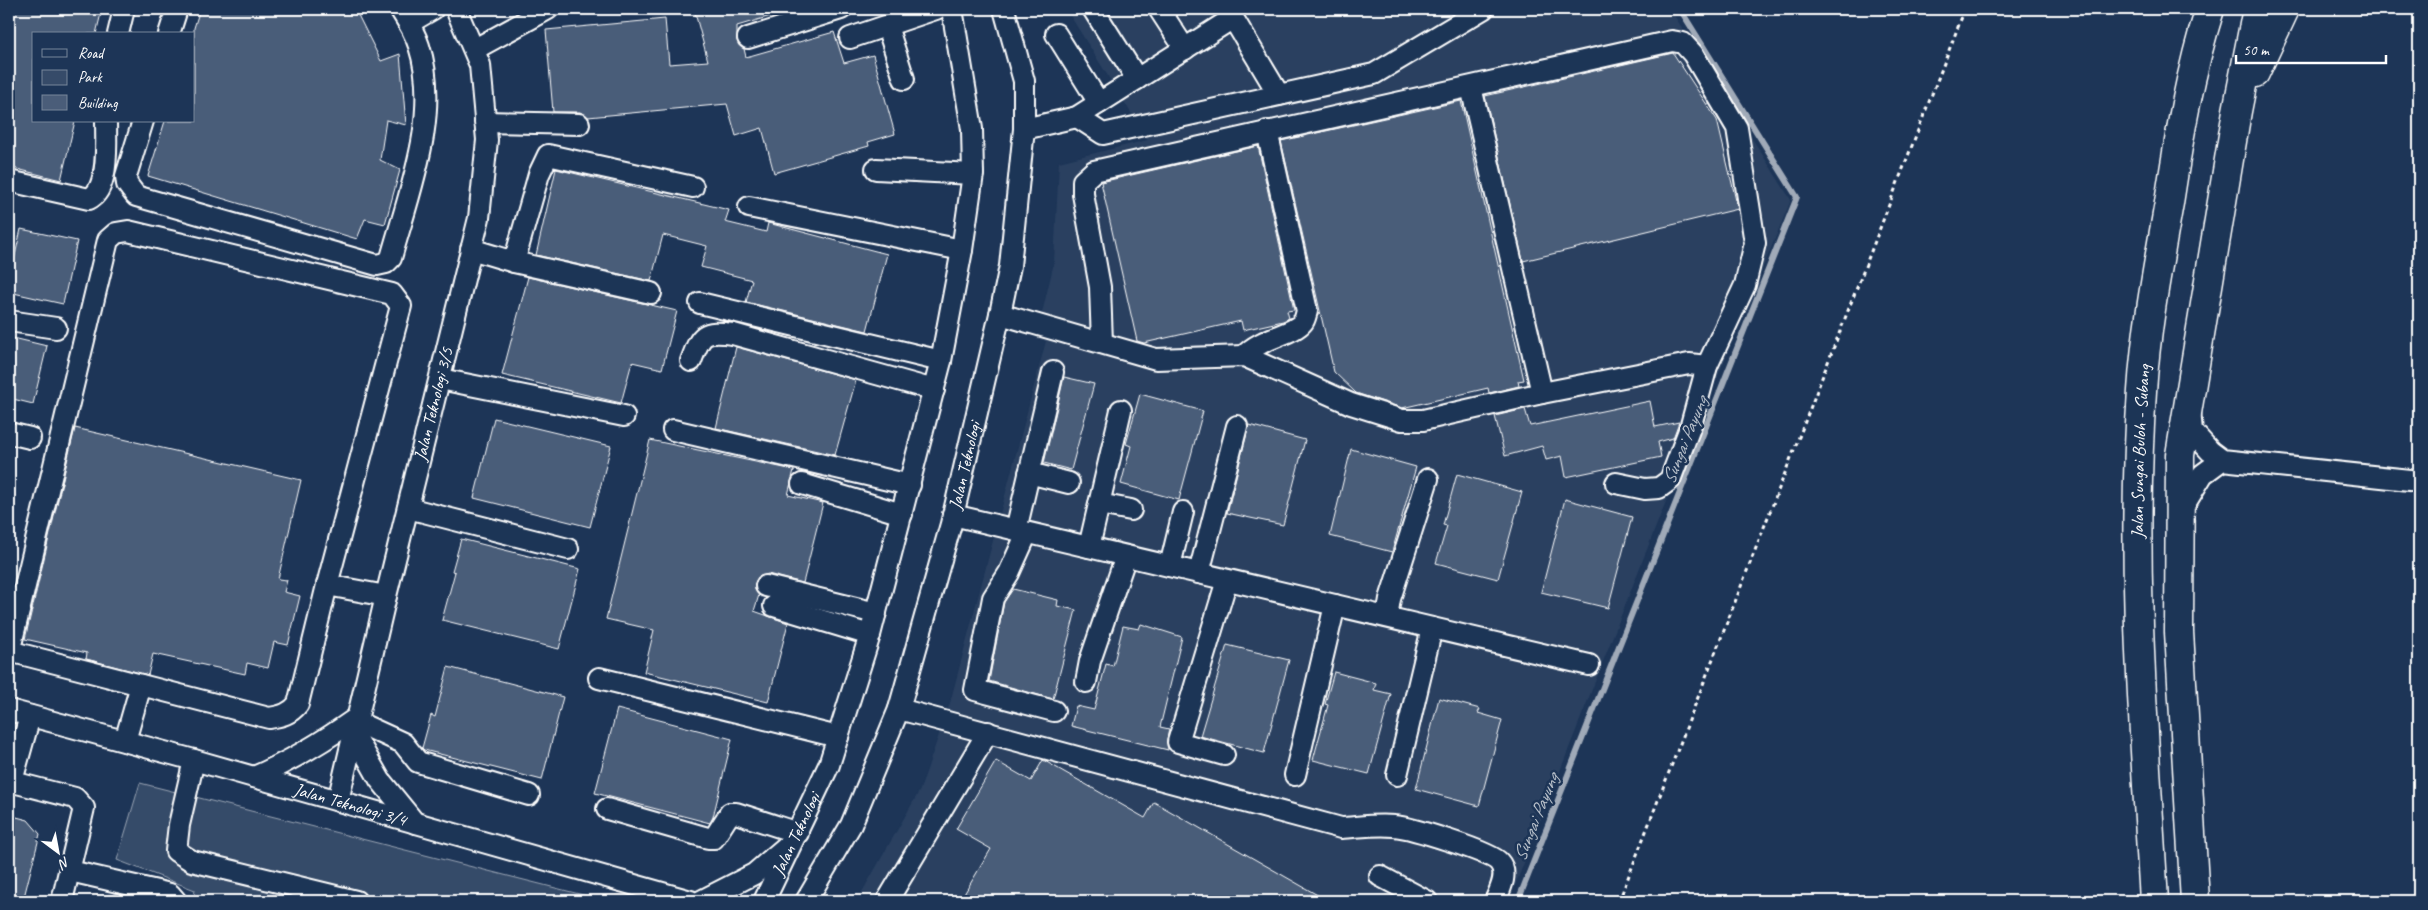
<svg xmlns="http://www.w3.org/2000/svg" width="2428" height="910" viewBox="0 0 2428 910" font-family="Caveat,sans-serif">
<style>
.built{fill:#2a4161}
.green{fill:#364b69;stroke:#9aa5b4}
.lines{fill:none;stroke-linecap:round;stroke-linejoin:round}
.stream{stroke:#a0aab8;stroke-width:6}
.building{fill:#4a5d79;stroke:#fff}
.minor-casing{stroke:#fff;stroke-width:24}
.highway-casing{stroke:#fff;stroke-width:31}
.path{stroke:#fff;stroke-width:3;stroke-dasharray:4 4;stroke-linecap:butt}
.minor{stroke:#1d3557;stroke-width:20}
.highway{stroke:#1d3557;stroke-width:28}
.labels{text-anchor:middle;stroke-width:5;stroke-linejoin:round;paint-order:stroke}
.street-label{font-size:18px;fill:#fff;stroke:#1d3557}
.water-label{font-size:19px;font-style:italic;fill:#b8c0ca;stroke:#1d3557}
</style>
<rect width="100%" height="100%" fill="#1d3557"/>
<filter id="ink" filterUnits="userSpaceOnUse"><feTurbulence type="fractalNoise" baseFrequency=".02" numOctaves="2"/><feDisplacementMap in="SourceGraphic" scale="10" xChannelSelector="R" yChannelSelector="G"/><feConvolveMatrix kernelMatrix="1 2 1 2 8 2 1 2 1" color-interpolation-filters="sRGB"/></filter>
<g filter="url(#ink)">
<path class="built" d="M1066 9H1670L1791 200 1662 511 1509 901H857L920 790 950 703 1046 341 1036 338 1054 263 1059 162 1148 140Z"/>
<path class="green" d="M140 783 607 901H193L195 890 117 860Z"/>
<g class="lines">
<path class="stream" d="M1518 901 1797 197 1680 9"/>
</g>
<path class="building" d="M9 9H102L96 34H34V121H75L61 180 9 167Z
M200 9H355L381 61 400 54 406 125 386 120 380 160 400 170 385 224 365 219 357 239 148 176 165 121H194V28Z
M694 9H780L781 13 737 26V41L744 49 746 57 834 32 844 63 873 55 895 134 868 142 869 146 774 173 762 128 736 136 727 104 588 117 580 112H553L546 30 665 19 669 64 708 61Z
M1673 53 1717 120 1738 209 1523 261 1485 96Z
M1461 101 1524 380 1518 381 1519 386 1489 393 1488 388 1402 408 1356 393 1334 372 1281 141Z
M1258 146 1294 310 1287 311 1289 318 1283 321 1243 330 1241 321 1144 343 1137 341 1101 182Z
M556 169 729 210 725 222 766 232 768 223 887 254 867 331 746 302 752 280 701 267 707 246 663 235 651 281 536 255Z
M21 229 77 241 63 304 9 292V259L14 260Z
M528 277 677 311 662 369 632 362 621 403 502 375Z
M9 337 47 346 33 404 9 398Z
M736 347 856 380 835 455 716 428Z
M1064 377 1094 384 1071 470 1044 463Z
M1140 394 1203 411 1179 500 1121 484 1131 446 1126 444Z
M1650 401 1655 427 1679 422 1673 438 1658 442 1661 457 1566 477 1562 456 1546 460 1542 446 1505 456 1495 416 1525 409 1530 426Z
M494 418 611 446 590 527 474 498Z
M1249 425 1305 440 1283 525 1227 513Z
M75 428 301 480 278 579 287 580 284 592 300 596 288 645 274 642 268 668 247 663 245 674 153 654 148 675 86 659 87 653 25 639Z
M650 440 794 470 788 495 823 503 803 583 768 574 758 577 755 583V590L759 595 754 611 788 623 768 702 644 672 654 630 606 619Z
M1351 449 1416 467 1392 552 1330 536Z
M1457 474 1522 492 1498 579 1436 563 1447 526 1443 525Z
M1565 499 1632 517 1608 608 1541 592Z
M461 539 580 569 559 649 442 620 455 572 452 571Z
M1013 589 1058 600 1057 606 1076 610 1053 699 989 681 1004 602Z
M1141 624 1182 637 1160 727 1169 729 1167 739 1168 750 1071 726 1076 706 1094 710 1106 664 1113 666 1123 626 1139 629Z
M1227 645 1289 660 1264 753 1200 736Z
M448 667 563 697 542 780 424 750 422 748 431 715 435 717Z
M1334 672 1376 683 1374 690 1391 694 1369 774 1313 760 1328 705 1325 704Z
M1439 698 1480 709 1478 713 1502 720 1479 806 1416 789Z
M617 709 732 739 713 817 710 823 595 793Z
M1043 760 1145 818 1154 802 1328 901H960L991 849 956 829 996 761 1031 781Z
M9 815 28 820 40 834 23 901H9Z"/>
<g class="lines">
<defs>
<g id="minor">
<path d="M1093 9 1137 79"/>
<path d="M1159 9 1185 49"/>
<path d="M409 23 433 9"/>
<path d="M887 26 904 79"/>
<path d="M118 34 124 9"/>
<path d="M169 34 177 9"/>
<path d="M1056 34 1099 103"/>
<path d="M748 38 841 9"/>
<path d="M850 38 936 9"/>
<path d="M475 49 548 9"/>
<path d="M1471 87 1542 393"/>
<path d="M1077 117 1103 134 1374 74 1483 9"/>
<path d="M143 121 126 176 127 184 136 196 377 265 386 263 391 258C409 193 441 113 419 46 415 33 407 20 400 9"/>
<path d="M485 122 579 124"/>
<path d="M1024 129 1077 117 1233 18 1279 95"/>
<path d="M876 169 973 174"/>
<path d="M9 181 89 199C110 189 106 141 106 121"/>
<path d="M749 207 962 250"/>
<path d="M471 249 514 262"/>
<path d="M651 293 514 262 539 174 548 155 693 187"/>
<path d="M700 303 941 361"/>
<path d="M1000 314 1156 359 1244 356 1351 404 1402 420H1423L1542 393 1689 364 1707 366"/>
<path d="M9 321 56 328"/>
<path d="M1102 343 1100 287 1083 194V181L1094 171 1672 41 1683 43 1693 54 1737 128 1755 243 1745 285 1707 366 1691 425 1670 480 1659 488 1645 489 1616 483"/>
<path d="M1244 356C1261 337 1293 335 1303 322 1305 320 1306 314 1307 311L1267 131"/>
<path d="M691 361C701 334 703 330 733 334L934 390"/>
<path d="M440 379 624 416"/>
<path d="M2190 411 2192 431 2210 451 2222 460 2419 481"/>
<path d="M673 430 910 485"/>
<path d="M9 433 30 438"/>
<path d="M1029 473 1069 483"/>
<path d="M802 484 902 514"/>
<path d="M1099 504 1131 510"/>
<path d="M408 508 568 549"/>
<path d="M2180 512 2203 474 2222 460"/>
<path d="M953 515 1589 665"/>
<path d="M1016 530 1053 372"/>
<path d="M1027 533 1009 573 993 598 975 690 1054 711"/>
<path d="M1089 547 1121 410"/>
<path d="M1170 566 1183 512"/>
<path d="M1199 573 1237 426"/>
<path d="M327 585 386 596"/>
<path d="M766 586 876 613"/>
<path d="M774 606 870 635"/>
<path d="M1387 617 1390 599 1428 479"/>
<path d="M9 653 108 240 116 233 128 231 392 294 401 306 327 585 298 704C290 714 282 716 269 718L9 651"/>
<path d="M599 678 838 737"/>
<path d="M1086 682 1090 661 1126 556"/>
<path d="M899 709 1341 828C1358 827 1377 824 1394 826 1410 827 1491 852 1499 862 1509 873 1500 890 1495 901"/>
<path id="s1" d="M9 710 194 760 691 901"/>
<path d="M357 722 403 743 418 762 529 795"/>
<path d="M354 734 380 780 415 823"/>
<path d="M125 741 141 685"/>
<path d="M1224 755 1178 742 1227 580"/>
<path d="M194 760 179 825 176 851 192 861 356 901"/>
<path d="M1295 775 1335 605"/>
<path d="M1397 775 1432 628"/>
<path d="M254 777C292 761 324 741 358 717"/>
<path d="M9 781 75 798 84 808 62 901"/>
<path d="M12 781 30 716"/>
<path id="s2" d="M338 801 386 596 479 218 487 140 480 65 456 9"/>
<path d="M607 809 708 838H714L730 813H736L798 833"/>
<path d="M70 871 170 894 176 901"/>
<path d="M1380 876 1427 901"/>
<path d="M701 901 754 874 789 844"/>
<path id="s3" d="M764 901 829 765 870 635 941 361 962 250 973 174 972 129 952 9"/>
<path id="s4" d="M806 901 851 825 899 709 951 524 1000 314 1010 266 1024 129V81L1004 9"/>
<path d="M887 901 988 732"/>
</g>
<g id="highway">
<path d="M2255 73 2285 9"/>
<path id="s5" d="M2154 901C2144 731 2130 561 2142 391 2146 328 2158 265 2169 203 2179 137 2190 72 2210 9"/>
<path d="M2195 901 2179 632 2180 455 2237 111 2257 9"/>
</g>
</defs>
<use href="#minor" class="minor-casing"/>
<use href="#highway" class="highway-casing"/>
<path class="path" d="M1619 901 1965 9"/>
<use href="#minor" class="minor"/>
<use href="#highway" class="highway"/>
</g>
</g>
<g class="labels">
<g class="street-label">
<text dy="6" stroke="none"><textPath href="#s2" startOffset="408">Jalan Teknologi 3/5</textPath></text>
<text dy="6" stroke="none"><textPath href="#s5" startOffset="450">Jalan Sungai Buloh - Subang</textPath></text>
<text dy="6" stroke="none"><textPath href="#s4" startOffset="466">Jalan Teknologi</textPath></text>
<text dy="6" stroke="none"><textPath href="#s1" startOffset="354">Jalan Teknologi 3/4</textPath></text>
<text dy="6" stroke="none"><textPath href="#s3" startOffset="74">Jalan Teknologi</textPath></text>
</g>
<g class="water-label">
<text transform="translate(1684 440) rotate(-68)" y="7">Sungai Payung</text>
<text transform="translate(1535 817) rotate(-68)" y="7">Sungai Payung</text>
</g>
</g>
<rect width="2428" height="910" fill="none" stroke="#1d3557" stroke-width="30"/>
<rect x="15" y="15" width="2398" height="880" fill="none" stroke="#fff" stroke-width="2" filter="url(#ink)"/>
<rect x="32" y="32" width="162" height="90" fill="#1d3557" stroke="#77869a"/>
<rect x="42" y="49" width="25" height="8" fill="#1d3557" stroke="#77869a"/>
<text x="78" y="58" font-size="15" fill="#ffffff">Road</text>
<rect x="42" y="70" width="25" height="15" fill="#364b69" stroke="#77869a"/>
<text x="78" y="82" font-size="15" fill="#ffffff">Park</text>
<rect x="42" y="95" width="25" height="15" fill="#4a5d79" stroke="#77869a"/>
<text x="78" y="108" font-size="15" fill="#ffffff">Building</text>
<g transform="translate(58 852) rotate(148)" stroke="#1d3557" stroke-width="4" paint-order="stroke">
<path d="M0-4L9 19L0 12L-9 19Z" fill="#ffffff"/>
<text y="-8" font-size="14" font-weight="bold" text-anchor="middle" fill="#ffffff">N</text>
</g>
<path d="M2236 55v8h150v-8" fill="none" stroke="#ffffff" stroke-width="2.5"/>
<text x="2243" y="55" font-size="15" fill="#ffffff" stroke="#1d3557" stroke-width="4" paint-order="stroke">50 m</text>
</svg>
